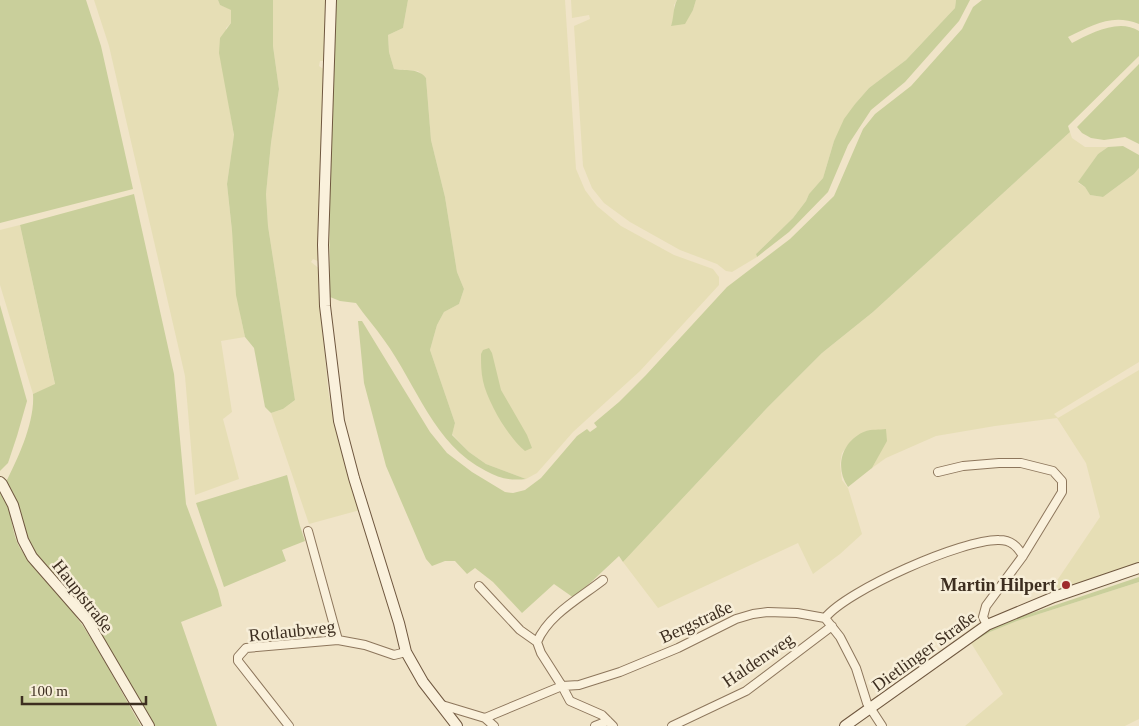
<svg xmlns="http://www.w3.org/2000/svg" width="1139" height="726" viewBox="0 0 1139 726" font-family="'Times New Roman',serif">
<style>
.farmland{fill:#e6deb5}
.green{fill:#c9cf9b}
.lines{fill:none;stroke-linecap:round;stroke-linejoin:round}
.street-casing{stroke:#8d765c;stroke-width:10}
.secondary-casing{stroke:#6f573f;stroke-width:12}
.street{stroke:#faf1dc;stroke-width:8}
.secondary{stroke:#faf1dc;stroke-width:10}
.poi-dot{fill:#9e2a2b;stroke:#f7eed8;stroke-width:2}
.labels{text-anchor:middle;stroke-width:5;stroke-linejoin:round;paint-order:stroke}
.poi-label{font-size:18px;font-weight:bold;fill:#3d2e20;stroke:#f7eed8;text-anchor:end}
.street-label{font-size:18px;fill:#3d2e20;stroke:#f7eed8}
</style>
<rect width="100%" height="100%" fill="#f0e4c8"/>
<path class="farmland" d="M94 0H218L220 5 231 9V23L226 28 228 99 234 136 227 184 241 318 245 337 221 341 232 412 223 419 239 479 195 495 185 376 109 46Z
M273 0H327L324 61H320L319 66 325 70 320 262 313 259 311 262 321 270V310L328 390 335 426 360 510 309 524 271 413 283 409 295 400 268 226 266 194 271 143 279 89 273 46Z
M408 0H565L576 169 585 190 597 206 621 226 674 255 713 269 719 277V285L640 371 573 432 537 473 526 479 486 464 469 452 452 434 455 423 430 350 437 325 444 312 459 304 464 289 457 272 445 197 431 140 426 78 418 71 394 69 389 52 388 35 403 28Z
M571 0H677L674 5V17L671 26 693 10 696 0H956L955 8 906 60 869 88 855 104 834 141 823 178 809 194 806 201 793 218 756 254 757 257 732 272 726 271 717 264 680 250 630 222 604 203 592 188 583 166 574 26 590 19 589 15 572 18Z
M1070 132 1072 138 1085 147H1108L1098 154 1078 183 1085 187 1090 195 1103 197 1134 174 1139 168V362L1054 414 1058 418 1139 370V565L1055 593 1056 582 1100 517 1086 463 1057 418 995 426 936 436 886 458 872 468 879 455 866 431 852 440 842 453 840 464 842 480 848 488 862 534 840 554 813 574 798 543 658 608 623 562 767 408 822 353 873 312Z
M20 225 55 385 33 394 0 285V230Z
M1139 582V719L1125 726H965L1003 694 971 643 990 632 1017 621Z"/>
<path class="green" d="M0 0H86L101 46 133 189 0 223Z
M218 0H273V46L279 89 271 143 266 194 268 226 295 400 283 409 271 413 265 407 254 348 245 337 236 295 232 231 227 184 234 135 219 53 220 38 231 23V10L220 5Z
M335 0H408L403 28 388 35 389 52 394 69C405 71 419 68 426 78L431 140 445 197 457 272 464 289 459 304 444 312 437 325 430 350 455 423 452 435 469 452 486 464 526 479C510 481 499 478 486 471 433 444 417 385 384 340 375 327 365 316 356 303L340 301 330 297 329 183Z
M677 0H696L693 10 685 24 671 26C674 17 673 8 677 0Z
M956 0H970L959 21 905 82 871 110 848 145 828 192 789 232 757 257 756 254 793 218 806 201 809 194 823 178 834 141 844 119 855 104 869 88 906 60 955 8Z
M982 0H1139V24C1112 13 1093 25 1068 37L1072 43C1091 33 1119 18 1139 31V56L1068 126 1070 132 873 312 822 353 767 408 623 562 619 556 574 598 554 584 522 613 493 582 475 568 467 574 455 561H445L432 566 426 559 386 466 364 383 358 321H362L430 432 447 453 472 472 505 492 513 493 525 490 541 478 577 436 587 429 590 432 597 427 594 423 619 402 646 375 727 287 790 239 834 196 863 129 875 114 911 86 962 29 973 7Z
M1139 64V144L1125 137 1104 140 1091 138 1082 133 1077 127Z
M1123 146 1139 155V168L1134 174 1103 197 1090 195 1085 187 1078 182 1098 154 1108 147Z
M134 194 174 374 186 504 218 590 222 606 181 622 217 726H154L66 590 33 551 22 525 15 497 6 482C18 458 35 422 33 394L55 384 20 225Z
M0 305 27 401 17 436 8 463 0 471Z
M489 348 492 353 501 390 527 435 532 448 525 451C508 437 488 403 483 381 481 372 481 363 481 354L483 350Z
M886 429 887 441 872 468 848 487C834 467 842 440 866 431 871 429 880 430 886 429Z
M287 475 300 526 305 541 282 550 286 561 224 587 196 503Z
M0 491C13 507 10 531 20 548 38 577 64 598 83 626 104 658 122 693 141 726H0Z
M1139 577V582L1017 621 990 632 971 643 970 640 986 630 1017 618Z"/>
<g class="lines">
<defs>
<path id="street" d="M938 472 963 466 999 463H1021L1053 471 1062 481V492L1023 556
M308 531 338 640
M603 580C580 598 548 615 537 642L541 653 562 686 579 685 620 672 678 648 736 619 753 614 768 612 797 613 825 618 840 637 856 668 867 703 882 726
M479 586 520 630 537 642
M825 618C847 590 963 539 999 540 1011 540 1017 546 1023 556L986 606 983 617 987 625
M442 705 485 718 562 686 570 701 602 715 613 726
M485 718 494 726
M289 726 238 661V657L246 648 338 640 365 645 394 655 406 652
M595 726 608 721
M672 726 746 691 832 626"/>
<path id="secondary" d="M331 0 323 245 325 306 339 421 354 478 399 623 406 652 423 682 457 726
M0 482 2 484 13 505 23 540 32 557 87 620 149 726
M845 726 987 625 1054 597 1139 568"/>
</defs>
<use href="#street" class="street-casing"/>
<use href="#secondary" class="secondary-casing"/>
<use href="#street" class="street"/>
<use href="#secondary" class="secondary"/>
</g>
<circle class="poi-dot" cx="1066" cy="585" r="5"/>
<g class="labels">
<g class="poi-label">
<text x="1056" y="591">Martin Hilpert</text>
</g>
<g class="street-label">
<text transform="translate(83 596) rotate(52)" y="6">Hauptstraße</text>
<text transform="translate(696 622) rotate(-25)" y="6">Bergstraße</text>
<text transform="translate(292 631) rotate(-6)" y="6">Rotlaubweg</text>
<text transform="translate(924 651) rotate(-36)" y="6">Dietlinger Straße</text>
<text transform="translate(758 660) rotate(-34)" y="6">Haldenweg</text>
</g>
</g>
<path d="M22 696v8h124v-8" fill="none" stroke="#3d2e20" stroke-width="2.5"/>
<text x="30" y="696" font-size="15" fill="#3d2e20" stroke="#f7eed8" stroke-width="4" paint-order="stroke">100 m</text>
</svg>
